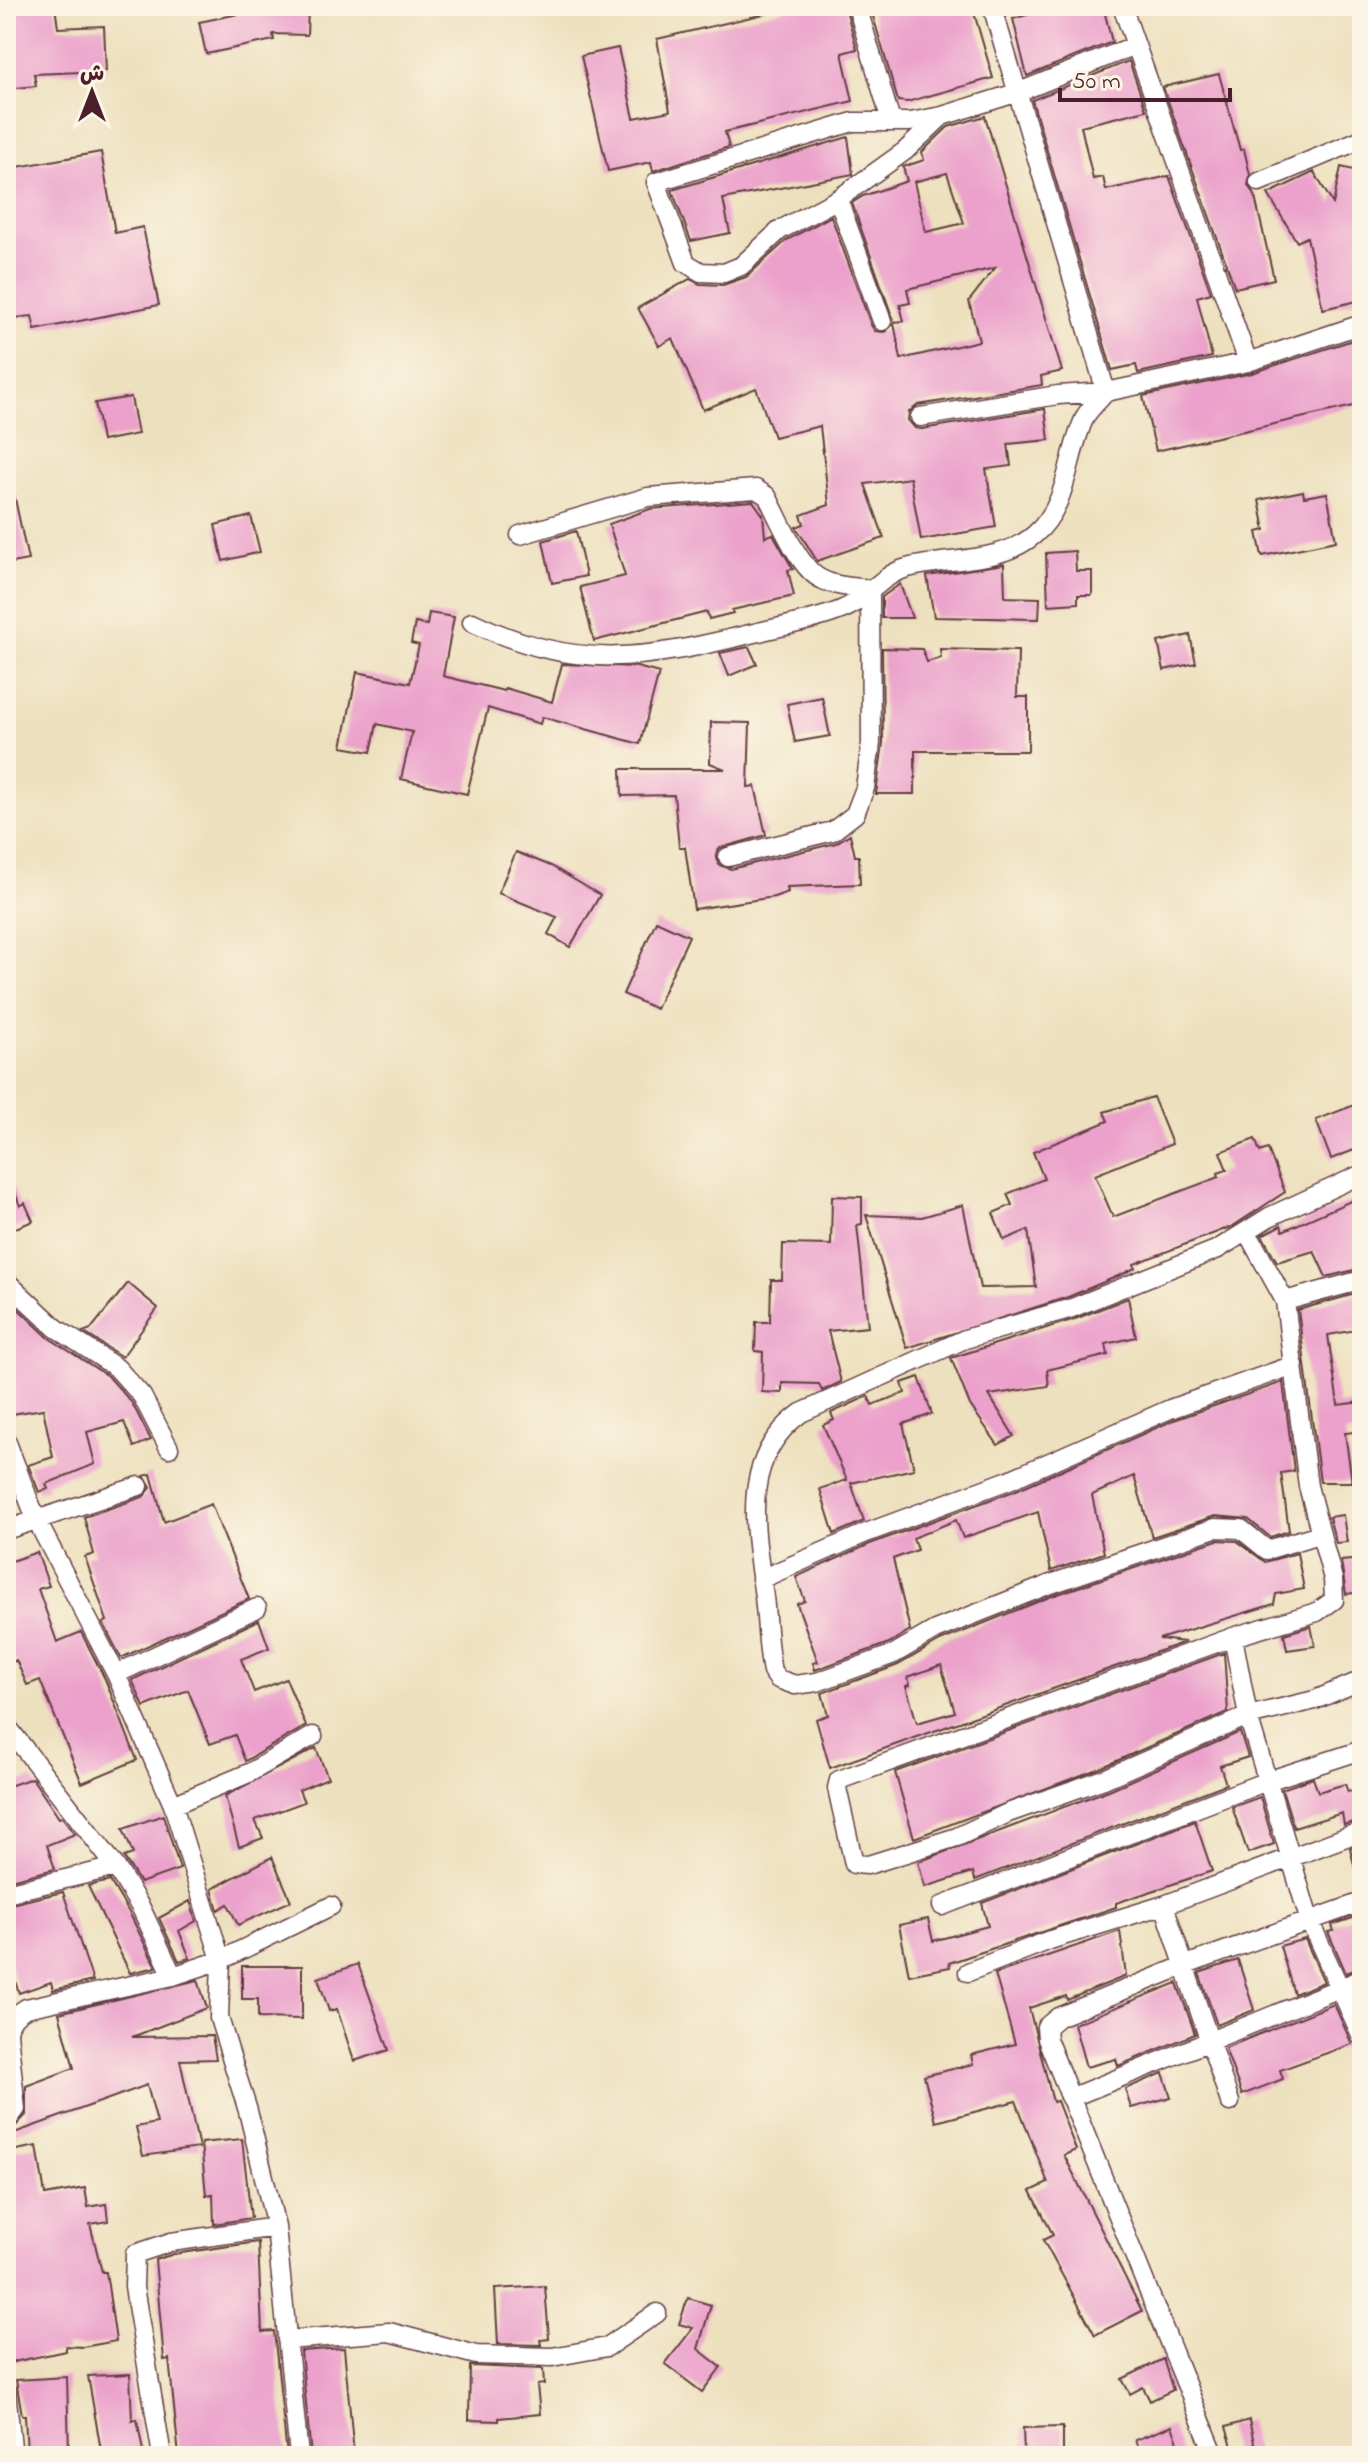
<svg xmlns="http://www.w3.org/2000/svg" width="1368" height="2462" viewBox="0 0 1368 2462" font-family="'Indie Flower','Playpen Sans Arabic',sans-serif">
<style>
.building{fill:#eba1cb;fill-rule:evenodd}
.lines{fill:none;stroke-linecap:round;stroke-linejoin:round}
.minor-casing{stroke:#623c41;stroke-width:21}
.minor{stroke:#fff;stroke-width:18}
</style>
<rect width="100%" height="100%" fill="#fcf5e5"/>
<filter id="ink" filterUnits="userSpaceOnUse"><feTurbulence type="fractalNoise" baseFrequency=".0125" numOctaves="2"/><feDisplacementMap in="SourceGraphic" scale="16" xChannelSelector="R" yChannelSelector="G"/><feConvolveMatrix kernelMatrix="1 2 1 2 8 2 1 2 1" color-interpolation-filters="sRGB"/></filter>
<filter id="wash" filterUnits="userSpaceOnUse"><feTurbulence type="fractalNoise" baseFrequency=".006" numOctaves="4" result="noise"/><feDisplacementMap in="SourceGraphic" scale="32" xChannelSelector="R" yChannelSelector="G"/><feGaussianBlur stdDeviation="1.8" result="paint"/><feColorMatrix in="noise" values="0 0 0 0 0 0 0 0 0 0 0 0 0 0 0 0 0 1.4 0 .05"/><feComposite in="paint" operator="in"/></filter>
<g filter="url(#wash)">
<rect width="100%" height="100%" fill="#ede0be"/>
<g id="blocks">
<path class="building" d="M6 6H55L58 28 104 26 106 71 34 74 36 86 6 89Z
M799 6H845L857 49 842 53 853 101 725 132 729 147 653 171 651 162 608 171 581 56 618 48 634 118 670 111 657 39Z
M870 6H972L993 78 907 102 898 101Z
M1058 6H1103L1112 42 1027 76 1013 19Z
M273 7 308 8 307 35 273 34 274 40 206 54 199 22Z
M1129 61 1146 110 1081 126 1093 179 1103 177 1106 190 1169 176 1211 293 1197 297 1212 357 1138 373 1136 365 1112 370 1032 100Z
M1219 74 1240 150 1244 149 1250 175 1248 186 1254 193 1274 279 1235 288 1163 87Z
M985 116 1062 371 1041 376 1042 385 918 405 909 412 908 420 915 428 922 429 1045 409 1049 440 1008 444 1011 466 986 469 996 527 921 540 910 478 865 484 884 538 817 561 796 527 804 524 801 515 829 505 820 426 774 437 756 388 703 410 673 338 659 346 638 308 690 279 700 284 723 285 746 277 787 240 831 216 871 325 875 331 885 332 894 323 901 359 979 341 969 301 995 268 907 289 910 303 900 305 904 321 894 322 852 203 863 196 907 181 903 167 924 160 922 152 948 127ZM947 173 964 223 926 232 914 182Z
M848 137 853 174 723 199 730 233 691 241 672 190Z
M101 152 115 233 143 227 159 305 35 330 32 316 6 319V169Z
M1341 167 1362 172V300L1323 309 1307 237 1297 242 1268 194 1314 172 1333 204Z
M1362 337V404L1156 451 1143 396 1252 373Z
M131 397 138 434 102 441 95 403Z
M1303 491 1304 497 1327 493 1336 541 1262 556 1257 532 1265 530 1259 500Z
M14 494 28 560 6 564V495Z
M753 501 763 515 765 537 773 534 793 569 788 570 794 596 732 610 733 613 709 619 707 612 594 641 580 587 625 576 609 524 650 509Z
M251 516 260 552 223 561 215 525Z
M576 531 586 576 552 583 543 541Z
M1075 551 1076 571H1092V595H1078V603L1048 605 1046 553Z
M1004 564 1005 597 1040 598 1039 619 934 617 927 576Z
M900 584 912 618H882V597Z
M429 613 454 617 443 676 504 691 505 688 552 702 562 664 637 667 659 673 640 744 542 717 540 724 488 708 467 794 401 779 412 732 377 724 371 752 342 747 357 672 410 683 419 645 411 643 415 623 427 625Z
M1190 635 1196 663 1164 670 1158 642Z
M749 647 757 664 729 676 720 653Z
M882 648 922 649 927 662 941 658 940 649 1018 651 1017 697H1028V751H915V794H876L883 743Z
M822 697 830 736 795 742 787 704Z
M711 722 750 723 748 787 755 786 766 835 720 848 716 854 719 865 731 869 836 843 850 834 855 856H859L860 884 787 887 788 892 774 897 694 909 685 847H679L674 795 622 796 621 769H725L710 763Z
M516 852 551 866 600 895 570 947 548 934 557 917 498 893Z
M656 921 689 936 656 1009 623 994Z
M1153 1097 1172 1144 1095 1175 1113 1217 1219 1177 1218 1173 1227 1170 1220 1152 1255 1139 1260 1152 1268 1149 1285 1192 1233 1226 1134 1264 1135 1268 1123 1274 1068 1297 907 1348 866 1215 922 1217 963 1205 980 1288 1036 1287 1028 1230 1004 1240 993 1213 1012 1205 1007 1194 1044 1179 1033 1152 1108 1121 1104 1112Z
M1362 1102V1147L1331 1159 1316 1120Z
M8 1173 20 1206 25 1203 33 1221 6 1232Z
M832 1196 862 1197V1224L857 1225 868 1327 828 1331 841 1382 822 1391 819 1384 782 1383V1393L762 1392 763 1352 755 1351 756 1322H770L771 1280H782L783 1244 831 1245Z
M1362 1196V1268L1326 1277 1314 1251 1277 1262 1262 1235 1281 1225 1283 1231Z
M128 1283 158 1308 122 1357 83 1332 91 1329Z
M1362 1292V1329L1328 1335 1338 1405 1362 1402V1431L1345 1433 1352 1482H1320L1298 1310Z
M1128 1298 1136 1337 1106 1344 1108 1355 1047 1370 1049 1386 989 1395 1014 1436 998 1445 970 1405 951 1358 1075 1319Z
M11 1302 49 1338 109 1377 132 1403 151 1440 134 1447 124 1422 87 1432 95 1464 46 1484 48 1489 39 1492 28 1465 53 1457 43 1409 6 1415V1305Z
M919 1377 932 1414 903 1424 914 1469 851 1483 864 1521 834 1534 820 1489 847 1480 823 1425 834 1420 831 1413 868 1396 872 1405 905 1393 902 1383Z
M1283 1382 1294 1471 1281 1473 1289 1531 1270 1537 1248 1519 1215 1516 1152 1537 1134 1476 1092 1495 1104 1553 1051 1571 1038 1512 963 1538 956 1520 913 1538 917 1550 893 1559 910 1630 889 1643 815 1670 813 1663 818 1662 797 1604 805 1601 796 1577 870 1544 1014 1491 1174 1420Z
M6 1474 16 1500 6 1503Z
M151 1474 164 1522 211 1504 249 1599 121 1658 103 1623 107 1621 85 1557 94 1554 84 1517 143 1497 151 1488 144 1476Z
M1343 1515 1347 1542 1336 1543 1329 1517Z
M1217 1540 1237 1541 1265 1562 1297 1553 1304 1589 1276 1594 1274 1604 1159 1639 1185 1642 830 1768 816 1719 828 1715 822 1693 898 1665 940 1641 1052 1596ZM941 1665 955 1712 917 1723 906 1686 910 1685 908 1677Z
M37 1552 49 1586 38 1589 57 1642 81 1632 105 1679 137 1760 82 1783 40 1680 27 1685 16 1660 6 1667V1563Z
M1362 1559V1592L1346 1594 1341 1561Z
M259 1620 269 1648 241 1659 254 1692 286 1679 306 1726 245 1761 235 1735 210 1744 188 1690 144 1707 132 1680Z
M1311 1626 1315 1646 1287 1650 1284 1634Z
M1224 1653 1228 1712 1100 1768 914 1838 895 1772Z
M1240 1732 1248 1757 1220 1766 1226 1784 975 1880 973 1872 925 1887 918 1862 1109 1790Z
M316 1748 328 1778 299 1790 304 1802 255 1820 263 1838 239 1847 225 1796Z
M32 1778 59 1818 62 1817 75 1834 47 1845 55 1869 6 1881V1787Z
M1313 1778 1318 1792 1345 1784 1348 1792 1362 1787V1819L1344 1825 1342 1813 1294 1828 1282 1789Z
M1260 1797 1274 1844 1248 1853 1232 1807Z
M163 1815 180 1869 140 1883 124 1857 133 1854 123 1829Z
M1195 1821 1212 1871 1116 1903V1907L949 1963 950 1967 909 1975 899 1925 928 1919 933 1941 988 1926 982 1903Z
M1362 1844V1868L1355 1869 1350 1848Z
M272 1857 291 1901 238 1925 228 1904 218 1910 212 1889Z
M110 1881 130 1914 156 1967 130 1973 88 1886Z
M63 1892 93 1981 53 1990 51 1982 19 1993 6 1954V1905Z
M190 1901 196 1921 179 1931 190 1958 179 1961 159 1918Z
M1362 1915V1967L1346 1973 1328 1932 1334 1931 1332 1925Z
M1120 1931 1126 1976 1067 2000 1066 1996 1029 2008 1053 2102 1057 2101 1076 2150 1064 2155 1142 2311 1095 2335 1043 2240 1053 2235 1031 2191 1048 2183 1016 2101 936 2122 924 2076 973 2064 971 2055 1015 2044 995 1974Z
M1305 1939 1324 1982 1294 1994 1280 1946Z
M1238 1960 1254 2010 1217 2025 1199 1973Z
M358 1964 389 2050 354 2061 337 2009 329 2011 318 1978Z
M242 1966H302V2019L258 2018V1999H242Z
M198 1980 207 2008 132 2037 212 2036 216 2059 180 2060 199 2148 143 2156 136 2127 157 2123 147 2085 6 2136 26 2115V2086L74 2068 59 2013Z
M1177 1983 1195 2034 1118 2066 1116 2059 1086 2067 1074 2024Z
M1334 2004 1352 2044 1280 2070 1283 2079 1242 2095 1225 2048Z
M1163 2073 1171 2097 1131 2108 1125 2089Z
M242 2139 251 2218 214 2224 213 2194 206 2195 201 2143Z
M37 2146 45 2195 85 2188 88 2207 106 2204 108 2221 90 2224 102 2272H106L116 2341 83 2347 66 2346V2351L13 2362 6 2336V2152Z
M258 2242 262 2332 274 2331 287 2456H179L169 2359 164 2360 155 2260 174 2254Z
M545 2286 549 2339 540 2340 541 2345 498 2344 495 2289Z
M688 2298 711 2305 698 2349 721 2367 702 2392 665 2364 693 2328 679 2324Z
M344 2348 354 2454 311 2456 301 2351Z
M1163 2359 1173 2390 1150 2401 1143 2387 1130 2394 1122 2379Z
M470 2366 543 2369 544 2384 537 2385 540 2414 499 2418V2421L469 2420Z
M130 2374 132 2420 137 2419 144 2456H102L88 2376Z
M67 2377 69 2452 27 2453 25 2415H22L16 2380Z
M1249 2420 1257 2456H1235L1226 2427Z
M1172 2426 1183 2456H1141L1135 2440Z
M1063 2427V2456H1024L1023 2428Z"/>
</g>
</g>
<g filter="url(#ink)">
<use href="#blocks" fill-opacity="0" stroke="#623c41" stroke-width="2"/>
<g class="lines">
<defs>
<path id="minor" d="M857 6 891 121
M992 6 1106 392 1248 362 1362 324
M1122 6 1248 362
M942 116 905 151 838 199 780 230 741 266 724 273 701 272 686 263 656 182 853 122H910L942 116 1019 92 1136 45
M1259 182 1362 139
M838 199 882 321
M920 417 1058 395 1106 392
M520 535 648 497 756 489 767 496C779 518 799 569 821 579 836 587 854 587 870 589L871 743 865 788 855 814 833 831 728 857
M472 622C577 672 644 660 754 633 783 626 814 621 841 610 866 601 880 575 907 568 948 557 1000 564 1034 535 1070 505 1066 454 1086 415 1091 407 1100 399 1106 392
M1247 1232 1285 1301 1308 1486 1333 1579 1334 1600 1317 1612 1233 1637 839 1780 837 1788 854 1864 868 1865 957 1837 1008 1813 1104 1779 1248 1716 1315 1700 1362 1680
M6 1281 56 1328 117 1368 142 1396 169 1448
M1285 1301 1362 1280
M6 1440 36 1519 116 1674 173 1805 221 1960 219 2018 248 2111 276 2227 299 2456
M6 1530 139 1486
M1319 1534 1267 1550 1241 1529 1215 1528 1048 1585 935 1630 894 1654 817 1682 795 1685 778 1679 772 1671C767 1647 767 1621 764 1597 755 1530 738 1459 801 1413L965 1339 1072 1308 1218 1249 1269 1217 1362 1174
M761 1579 866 1533 1009 1480 1170 1409 1294 1365
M1233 1637 1248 1716 1310 1922 1362 2037
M116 1674 257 1608
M6 1725 116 1867 141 1908 173 1976
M173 1805 249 1773 313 1736
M6 1893 116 1867
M1164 1905 1230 2102
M942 1906 1267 1781 1362 1750
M968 1972 1050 1940 1164 1905 1362 1831
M1070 2098 1362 1979
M6 2122 16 2109 8 2033C9 2020 15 2015 26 2008L173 1976 221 1960 331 1906
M287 2340 389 2332 476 2355 552 2357 607 2347 657 2313
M6 2391 13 2456
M162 2456 134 2287 135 2254 171 2242 276 2227
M1215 2456 1047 2039 1046 2027 1058 2017 1183 1966 1362 1902"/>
</defs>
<use href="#minor" class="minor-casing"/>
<use href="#minor" class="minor"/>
</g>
</g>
<rect width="1368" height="2462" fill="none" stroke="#fcf5e5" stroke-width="32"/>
<g transform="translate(92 92)" stroke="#fcf5e5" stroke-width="6" paint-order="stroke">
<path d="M0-6L14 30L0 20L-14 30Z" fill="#4a1f2b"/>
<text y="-12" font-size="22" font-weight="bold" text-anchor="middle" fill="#4a1f2b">ش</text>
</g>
<path d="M1060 88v12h170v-12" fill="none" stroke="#4a1f2b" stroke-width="4"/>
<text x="1072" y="88" font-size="24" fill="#4a1f2b" stroke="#fcf5e5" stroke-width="6" paint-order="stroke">50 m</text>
</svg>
